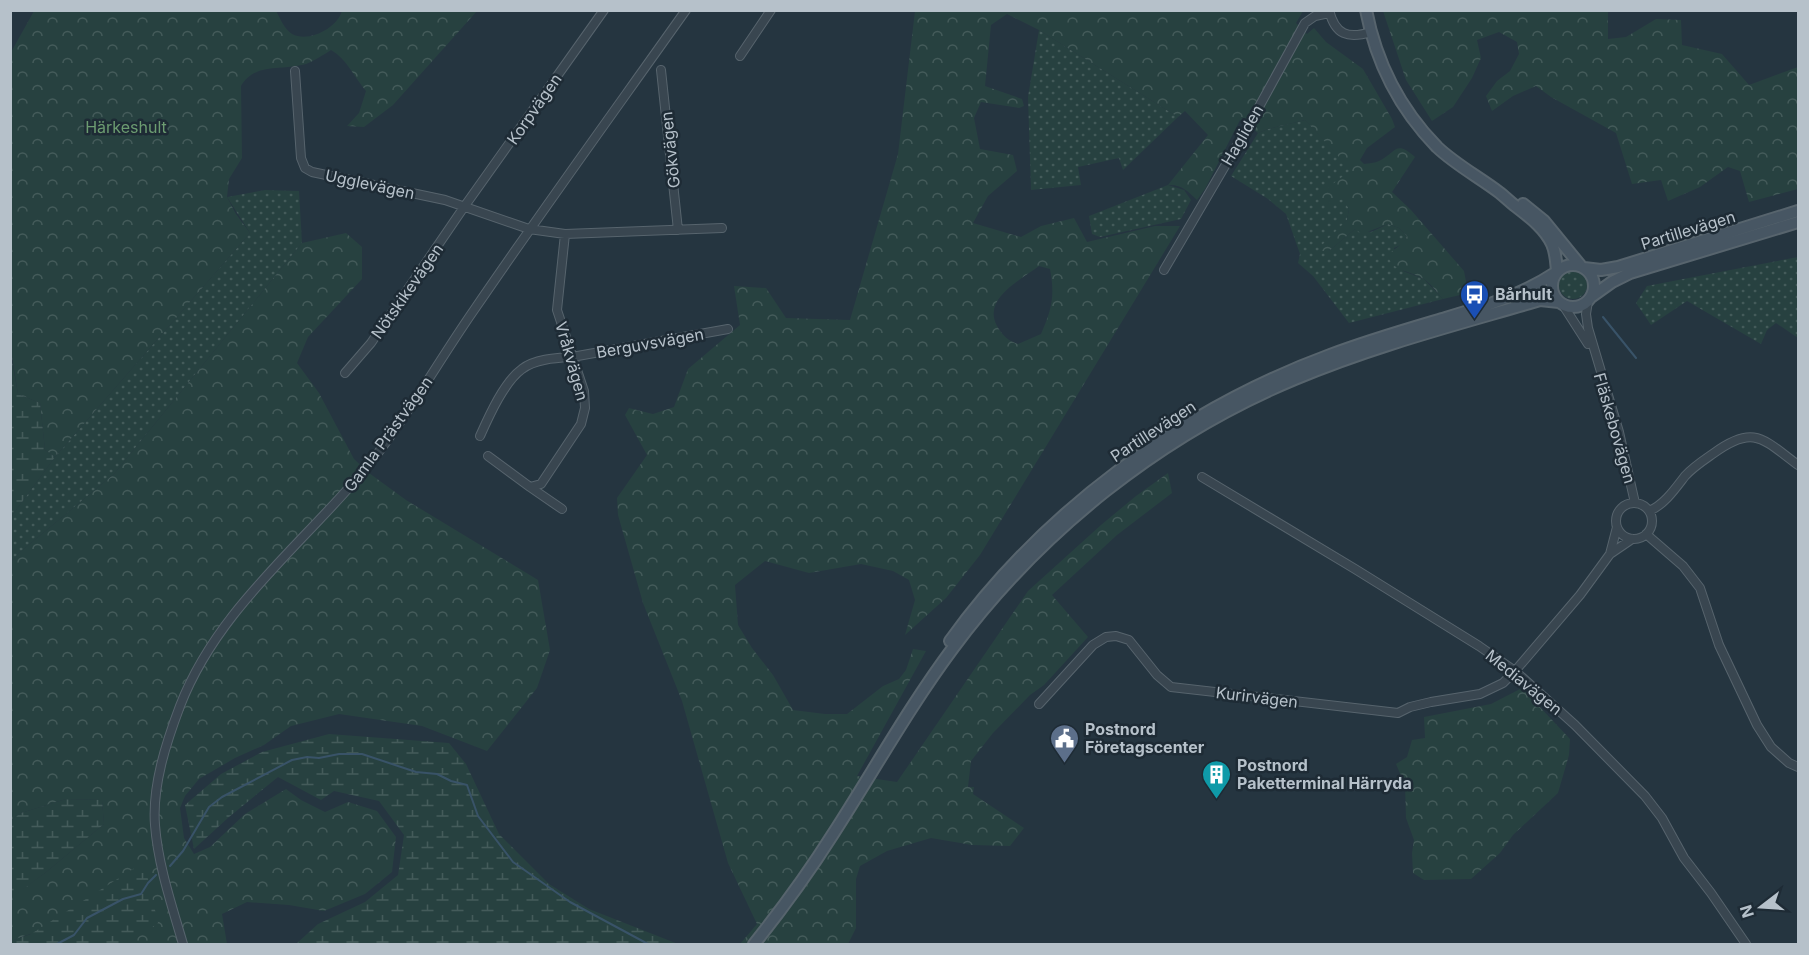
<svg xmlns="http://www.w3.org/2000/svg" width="1809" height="955" viewBox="0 0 1809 955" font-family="Inter,sans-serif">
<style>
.grass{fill:url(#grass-dots)}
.forest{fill:url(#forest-crowns);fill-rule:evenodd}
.wetland{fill:url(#wetland-marsh)}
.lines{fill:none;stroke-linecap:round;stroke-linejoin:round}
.stream{stroke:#395368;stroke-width:2}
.street-casing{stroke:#57646d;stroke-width:10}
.secondary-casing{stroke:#57646d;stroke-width:14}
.street{stroke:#394650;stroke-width:8}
.secondary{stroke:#475663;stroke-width:10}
.labels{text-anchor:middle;stroke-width:5;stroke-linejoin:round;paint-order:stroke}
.street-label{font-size:16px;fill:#b6c1ca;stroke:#1e2b35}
.park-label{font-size:16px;fill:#6c9c71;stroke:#1e2b35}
.poi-label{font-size:16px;font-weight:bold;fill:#b6c1ca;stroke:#1e2b35;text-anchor:start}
</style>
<defs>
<pattern id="grass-dots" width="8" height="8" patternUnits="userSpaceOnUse" patternTransform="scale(1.5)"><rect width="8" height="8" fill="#274140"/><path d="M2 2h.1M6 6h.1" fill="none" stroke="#445b5a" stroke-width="1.8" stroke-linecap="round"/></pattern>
<pattern id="forest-crowns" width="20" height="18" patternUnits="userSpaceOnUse" patternTransform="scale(1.5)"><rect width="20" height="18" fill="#274140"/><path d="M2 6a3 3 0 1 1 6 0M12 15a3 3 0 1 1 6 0" fill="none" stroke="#445b5a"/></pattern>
<pattern id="wetland-marsh" width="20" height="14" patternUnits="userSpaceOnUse" patternTransform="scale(1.5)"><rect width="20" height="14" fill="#274140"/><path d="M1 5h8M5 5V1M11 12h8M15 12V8" fill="none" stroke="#445b5a"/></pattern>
</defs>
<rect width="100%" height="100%" fill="#253540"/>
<path class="grass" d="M1039 30 1178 117 1123 170 1119 158 1078 167 1081 185 1031 190 1028 97Z
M1305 120 1352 170 1341 180 1343 198 1349 209 1347 220 1320 251H1329L1355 229 1371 232 1388 224 1399 228 1407 236 1403 244 1394 248 1403 271 1424 279 1443 299 1349 323 1313 276 1298 263 1300 254 1286 214 1268 199 1231 176 1258 133 1268 129Z
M1168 185 1184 190 1191 200 1181 219 1100 237 1092 234 1089 216Z
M265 190 299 191 302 243 114 474 19 553 11 562V517L55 457 250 233 227 197Z
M1798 257V338L1776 323 1767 330 1761 344 1687 301 1651 325 1636 303 1647 286Z
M1559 285a14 14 0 1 1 28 0a14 14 0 1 1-28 0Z"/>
<path class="forest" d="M34 11H276C280 18 284 29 292 34 309 43 337 28 342 11H477L393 105 364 127 347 126 359 113 366 91C354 77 347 59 331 50 323 55 314 61 306 64 282 71 255 62 241 86L242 158 229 179 227 197 236 214 250 233 55 457 45 450 40 403 18 394 11 350 10 54Z
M915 11H1303L1296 23 1307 34 1314 28 1326 42 1363 69 1392 119 1395 127 1367 148 1360 160 1364 164C1369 163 1375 163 1379 161 1396 153 1395 139 1415 157L1392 192 1411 210 1464 271 1467 287 1460 295 1443 299C1437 293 1430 282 1422 278 1410 271 1391 271 1388 255 1395 248 1403 245 1407 236L1399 228 1388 224 1362 234 1355 229 1329 251H1320L1319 248 1347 220 1349 209 1343 199 1325 204 1320 199 1321 193 1351 170 1305 120 1268 129 1258 133 1240 120 1205 189 1197 200C1188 191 1181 184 1168 185L1208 135 1185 111 1178 117 1039 30 1007 14 991 25 985 86 1022 99 1024 106 1019 108 981 102 974 118 980 149 1013 155 1017 171 988 196 973 223 1021 237 1041 226 1074 218 1087 242 1155 226H1180L980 555 946 598 905 635 915 600 909 580 893 571 861 564 809 573 765 561 735 585 738 625 752 648 773 675 793 710 825 714H847L883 686 899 679 906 670 913 649 926 651 857 776 897 782 1028 591 1101 525 1136 496 1168 473 1172 493 1117 535 1052 595 1088 637 1044 685 1030 695 993 733 971 761 968 787H974L973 794 1024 828 1010 846 972 845 931 838 887 851 860 866 856 879V928L848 944H740L757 924 728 863 682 701 643 603 618 515 617 498 647 455 625 415 629 408 653 414 674 407 688 369 740 325 734 286 766 288 786 318 850 320 898 154ZM1039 266 1050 269C1055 296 1052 309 1041 334L1018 344C1007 340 1003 336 997 326 982 298 1021 280 1039 266Z
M1383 11H1608V39L1626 37 1656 19 1681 20 1682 45 1722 54 1749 85 1798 67V189L1749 202 1740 171 1728 167 1700 187 1668 201 1661 180 1632 184 1616 133 1551 97 1536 86 1513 96 1492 111 1486 96 1497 81 1510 71 1519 54 1517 42 1499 32 1477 40 1481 58 1472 78 1453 107 1432 121 1406 80Z
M346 233 362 247V279L308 337 297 363 319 393 354 459 369 473 406 500 538 580 550 650 537 688 487 751 422 726 339 714 291 726 264 745 235 758 199 779 185 796 180 808 184 838 194 854 210 847 245 814 286 789 301 800 325 812 348 802 377 811 396 837 392 872 365 894 324 911 289 905 247 902 222 914 227 944H128L158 922 30 934 11 941 10 898 45 873 104 824 102 800 66 799 21 813 11 820V562L19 553 114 474 302 243Z
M1522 688 1570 739 1569 755 1558 793 1513 835 1500 853 1471 879 1424 880 1413 873 1412 853 1414 840 1406 818 1405 785 1396 764 1407 757 1412 740 1425 738 1424 717 1491 704Z"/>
<path class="wetland" d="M10 350 18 394 40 403 45 450 55 457 11 517Z
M329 734 449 743 466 764 499 834 549 884 589 909 678 944H296L318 924 365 902 398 875 404 835 379 801 334 791 321 800 278 777 229 817 194 849 185 805 221 774 262 752Z
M66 799 102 800 104 824 45 873 11 898V820L21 813Z
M144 862 158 923 128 944H11V941L31 934Z"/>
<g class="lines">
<path class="stream" d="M1603 317 1636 358
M170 866 183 851 209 807 222 797 292 760 307 757 319 758 339 754H362L416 772 437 774 451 781 467 785 478 816 513 862 570 902 648 944
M57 944 74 935 87 918 123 899 141 894 148 883 156 875"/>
<defs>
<path id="street" d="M1329 10C1335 35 1348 39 1371 32
M740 56 771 10
M661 70 678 230
M295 71 301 158 305 168 312 172 445 200 529 229 565 234 722 228
M1164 270 1249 125 1305 23 1315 16 1329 13
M1588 301 1586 314 1588 328 1619 432 1635 503
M1563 305 1588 344
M345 373 371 343 464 207 604 10
M480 436C489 416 504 382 522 369 535 359 556 358 572 357L728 329
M488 456 530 487 541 484 581 424 585 408 584 391 557 310 565 234
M1202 477 1355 569 1479 646 1515 671 1575 725 1645 796 1662 818 1684 858 1711 893 1746 944
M530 487 562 509
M1616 521a18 18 0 1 1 36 0a18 18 0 1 1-36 0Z
M1649 511C1664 505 1675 489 1685 476 1693 467 1704 460 1714 453 1754 424 1763 439 1798 465
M1646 534 1683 566 1700 588 1719 645 1757 725 1771 747 1789 763 1798 767
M1610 554 1617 527
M1039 704 1093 645 1106 637 1116 636 1129 640 1157 675 1171 687 1398 713 1410 707 1431 702 1480 694 1503 683 1515 671 1580 595 1610 554 1632 539
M183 944C172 906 158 865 155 825 152 786 166 743 180 706 220 602 315 536 381 449 414 405 442 356 474 310 543 209 615 110 686 10"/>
<path id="secondary" d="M1366 10C1376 62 1400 109 1437 147 1456 165 1479 177 1500 193 1505 197 1509 201 1514 205 1528 216 1544 227 1552 244 1556 253 1556 262 1557 271
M1523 204 1544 221 1580 265
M1552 286a21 21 0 1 1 42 0a21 21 0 1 1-42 0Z
M1584 268 1601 270 1618 267 1798 211
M1591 297 1612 282 1630 273 1798 222
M950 641C1043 512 1181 410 1330 355 1367 341 1405 330 1442 319 1482 307 1520 296 1555 273
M754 944C782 909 809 872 833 834 873 772 909 707 953 648 1040 531 1160 435 1295 379 1371 347 1451 326 1530 303L1540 300 1559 302"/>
</defs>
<use href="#street" class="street-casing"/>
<use href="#secondary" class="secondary-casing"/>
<use href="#street" class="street"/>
<use href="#secondary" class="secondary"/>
</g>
<defs>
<symbol id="bus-pin" viewBox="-11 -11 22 30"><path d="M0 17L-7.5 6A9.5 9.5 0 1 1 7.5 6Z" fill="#1a4fb4" stroke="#1e2b35"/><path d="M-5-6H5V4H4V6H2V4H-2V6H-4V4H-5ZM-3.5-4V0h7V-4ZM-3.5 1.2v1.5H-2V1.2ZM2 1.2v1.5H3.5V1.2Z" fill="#fff"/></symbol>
<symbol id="civic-pin" viewBox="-11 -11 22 30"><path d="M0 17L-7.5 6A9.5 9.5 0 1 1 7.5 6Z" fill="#5c6f8a" stroke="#1e2b35"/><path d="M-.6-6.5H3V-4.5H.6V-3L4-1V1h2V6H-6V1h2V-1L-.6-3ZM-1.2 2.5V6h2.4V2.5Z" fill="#fff"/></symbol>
<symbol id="building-pin" viewBox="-11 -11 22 30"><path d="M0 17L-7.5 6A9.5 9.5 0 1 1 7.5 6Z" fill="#0f9aa8" stroke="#1e2b35"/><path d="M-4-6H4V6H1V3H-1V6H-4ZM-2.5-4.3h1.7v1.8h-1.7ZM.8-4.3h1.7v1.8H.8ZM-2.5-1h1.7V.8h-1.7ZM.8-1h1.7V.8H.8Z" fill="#fff"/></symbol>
</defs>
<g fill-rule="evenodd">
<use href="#bus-pin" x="1458" y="278" width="33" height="45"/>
<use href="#civic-pin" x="1048" y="722" width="33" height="45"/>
<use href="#building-pin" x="1200" y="758" width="33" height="45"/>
</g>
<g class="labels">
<g class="street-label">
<text transform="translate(534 109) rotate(-55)" y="6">Korpvägen</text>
<text transform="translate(1242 135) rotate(-60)" y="6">Hagliden</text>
<text transform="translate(670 150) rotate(-96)" y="6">Gökvägen</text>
<text transform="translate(370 184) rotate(12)" y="6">Ugglevägen</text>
<text transform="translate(1688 230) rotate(-17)" y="6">Partillevägen</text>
<text transform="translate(407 291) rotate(-55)" y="6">Nötskikevägen</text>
<text transform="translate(650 343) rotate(-10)" y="6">Berguvsvägen</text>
<text transform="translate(572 361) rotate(74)" y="6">Vråkvägen</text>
<text transform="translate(1615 428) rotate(74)" y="6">Fläskebovägen</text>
<text transform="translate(1153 431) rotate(-33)" y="6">Partillevägen</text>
<text transform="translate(388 434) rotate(-54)" y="6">Gamla Prästvägen</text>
<text transform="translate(1524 682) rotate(39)" y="6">Mediavägen</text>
<text transform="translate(1257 697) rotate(7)" y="6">Kurirvägen</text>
</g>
<g class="park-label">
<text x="126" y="133">Härkeshult</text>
</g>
<g class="poi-label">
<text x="1495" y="300">Bårhult</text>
<text x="1085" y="735">Postnord<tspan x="1085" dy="18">Företagscenter</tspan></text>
<text x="1237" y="771">Postnord<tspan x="1237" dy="18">Paketterminal Härryda</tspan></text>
</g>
</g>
<rect width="1809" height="955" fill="none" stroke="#b6c1ca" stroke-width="24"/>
<g transform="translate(1761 907) rotate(253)" stroke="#1e2b35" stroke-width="4.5" paint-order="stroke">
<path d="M0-4.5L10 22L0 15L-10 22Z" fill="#b6c1ca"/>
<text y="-9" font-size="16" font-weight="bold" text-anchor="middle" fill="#b6c1ca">N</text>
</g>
</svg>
